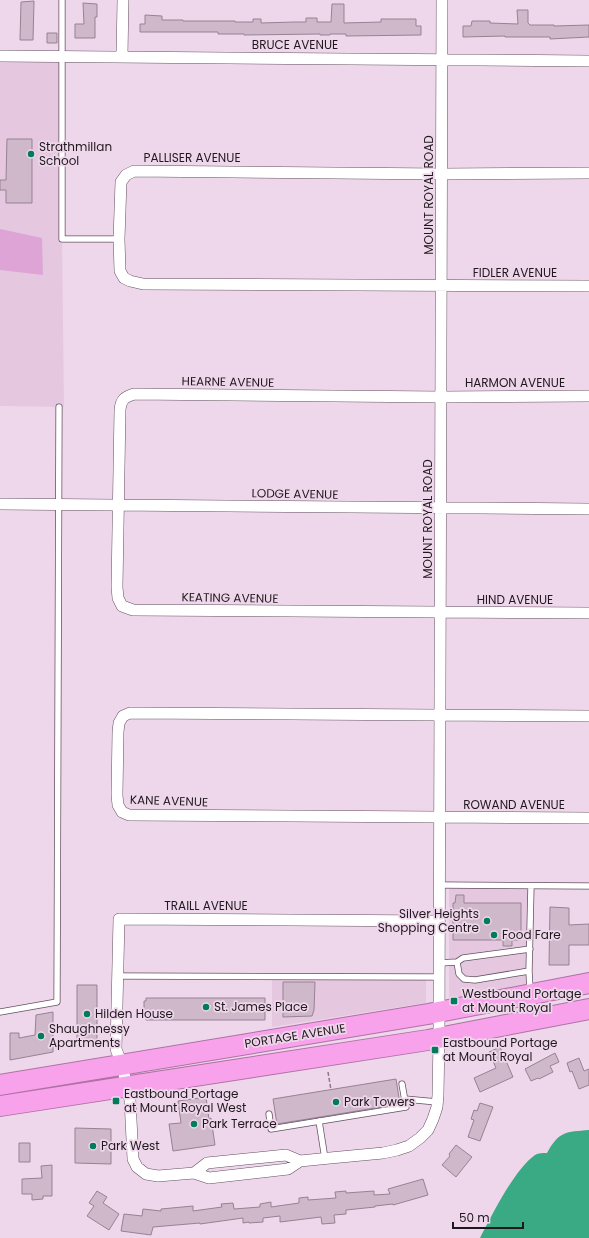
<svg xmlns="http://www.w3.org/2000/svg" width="589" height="1238" viewBox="0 0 589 1238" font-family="Poppins,sans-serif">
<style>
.built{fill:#e5c8e0}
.green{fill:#dea4d5}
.water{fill:#39aa83}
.building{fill:#ceb8ca;stroke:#978293}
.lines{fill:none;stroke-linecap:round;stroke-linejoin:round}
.lane-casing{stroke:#645060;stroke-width:7}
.street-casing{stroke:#645060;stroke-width:12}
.highway-casing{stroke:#ad72a4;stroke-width:22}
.path{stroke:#887985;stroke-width:1.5;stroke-dasharray:4 2;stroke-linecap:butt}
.lane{stroke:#fff;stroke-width:5.5}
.street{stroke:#fff;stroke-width:11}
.highway{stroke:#f9a2ec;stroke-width:20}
.poi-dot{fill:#007c5a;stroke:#eed7ea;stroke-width:1.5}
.labels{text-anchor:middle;stroke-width:3.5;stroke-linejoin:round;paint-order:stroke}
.street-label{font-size:12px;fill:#20181e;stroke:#eed7ea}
.poi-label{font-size:12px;fill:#20181e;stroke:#eed7ea;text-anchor:start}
</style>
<rect width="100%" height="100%" fill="#eed7ea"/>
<path class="built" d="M0 56H62V239L64 407 0 406Z
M449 886H531L529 984 449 1000Z
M272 978H426V1003L272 1027Z"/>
<path class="green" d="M0 229 42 238 43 275 0 270Z"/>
<path class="water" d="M589 1130V1238H480C492 1215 514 1170 535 1155 538 1153 543 1153 547 1153 559 1131 566 1132 589 1130Z"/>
<path class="building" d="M34 1 33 40H20L21 2Z
M83 3 97 4V17H95V38H75V24H84Z
M332 4H344V23L381 22V19H416V26H421V35L346 36V34H330V35H320V34L244 35V34H218V32H140V24H145V15L162 16V20H183V21H235V22H253V19H261V23L294 22H306V18H317V22H331Z
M517 10H528V23L530 25H554V26L589 25V37L550 39V37H505V36L463 37V26H471L472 21H490V23L518 24Z
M47 33H57V43H47Z
M7 139H32V203H6V190H0V180H6Z
M456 895H464V903H521V940H512V946H503V940H453V903H455Z
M550 907 569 908V925L589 924V945H569V965H549Z
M283 982H315L314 1010 312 1016 283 1017Z
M77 985H97V1042H93V1046H85V1042H77Z
M146 998H265V1020H146V1017H144V1001H146Z
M53 1012V1052L10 1060V1033H19V1038L35 1035 36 1015Z
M500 1047 513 1077 480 1092 474 1078 496 1068 489 1052Z
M555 1053 559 1062 550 1066 553 1072 539 1079 538 1078 531 1081 525 1069Z
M579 1058 584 1071 589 1069V1085L579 1089 572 1071 570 1072 567 1063Z
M396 1079 400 1104 277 1124 273 1099Z
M206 1097 209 1119 211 1118 215 1145 173 1151 169 1124 181 1123 178 1101Z
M480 1103 493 1107 480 1141 468 1137 474 1120 471 1119 474 1110 477 1111Z
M75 1128 111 1129V1164L75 1163Z
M19 1143H30V1162H19Z
M456 1145 472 1157 456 1177 442 1165 450 1156 449 1154Z
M52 1165V1196H43V1199L32 1200V1194H22V1179L42 1178 41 1166Z
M423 1179 428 1195 393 1205V1204L375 1206V1207L346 1210V1214L334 1215 335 1223 322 1224 321 1217 280 1222V1216L263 1218V1222L249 1223V1222L243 1223V1218L200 1224V1223L153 1227 151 1235 121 1231 124 1214 142 1216 143 1209 161 1211V1209L193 1206V1211L222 1207 221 1204 233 1203 234 1209 260 1207V1204L271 1202V1207L299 1203V1198L308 1197V1200L336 1198 335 1192 346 1191V1193L374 1191V1195L390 1194 388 1189Z
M97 1191 107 1197 103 1203 119 1214 109 1230 87 1216 94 1206 89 1203Z"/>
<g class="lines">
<defs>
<path id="lane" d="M62 0V239H119
M439 885 589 886
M457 962 463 958 530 949
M439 963 457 962 459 974 464 979 475 980 529 971 530 991
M529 971 531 886
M118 976 438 977
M0 1012 57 1002 59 407
M405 1099 437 1102
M269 1114 271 1129 406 1107 402 1084
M319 1121 325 1159"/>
<path id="street" d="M0 56 589 61
M122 56 123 0
M589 173 442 174 134 171 126 175 121 182 119 239 120 271 124 278 130 281 143 284 589 286
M589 396 441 397 134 394C125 397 121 399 120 410L117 587 118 598 122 606 133 610 589 613
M0 504 589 509
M589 716 130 713 123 716 119 723 118 732 117 795 118 805 122 812 129 815 589 818
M300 1161 288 1169 209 1178 194 1173 158 1176 146 1174 137 1167 133 1159 130 1100 122 1065 116 1049 119 919 439 921
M194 1173 207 1163 286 1155 300 1161 330 1158 383 1153 397 1150 409 1146 420 1138 428 1130 433 1119 437 1107 438 1095 439 1038 442 0"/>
<path id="highway" d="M0 1085 428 1014 589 983
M0 1106 428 1040 589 1009"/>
</defs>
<use href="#lane" class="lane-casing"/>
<use href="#street" class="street-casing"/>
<use href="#highway" class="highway-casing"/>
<path class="path" d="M328 1072 331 1090"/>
<use href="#lane" class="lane"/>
<use href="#street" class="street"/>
<use href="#highway" class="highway"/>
</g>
<g class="poi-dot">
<circle cx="31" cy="154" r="4"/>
<circle cx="487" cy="921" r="4"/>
<circle cx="494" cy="935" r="4"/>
<rect x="450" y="997" width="8" height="8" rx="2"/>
<circle cx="206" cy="1007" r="4"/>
<circle cx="87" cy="1014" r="4"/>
<circle cx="41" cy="1036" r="4"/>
<rect x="431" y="1046" width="8" height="8" rx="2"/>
<rect x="112" y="1097" width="8" height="8" rx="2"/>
<circle cx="336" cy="1102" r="4"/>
<circle cx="194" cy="1124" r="4"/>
<circle cx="93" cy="1146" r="4"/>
</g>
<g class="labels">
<g class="street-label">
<text x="295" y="49">BRUCE AVENUE</text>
<text x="192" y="162">PALLISER AVENUE</text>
<text transform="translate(429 195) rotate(-90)" y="4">MOUNT ROYAL ROAD</text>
<text x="515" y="277">FIDLER AVENUE</text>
<text transform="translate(228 382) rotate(1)" y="4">HEARNE AVENUE</text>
<text x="515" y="387">HARMON AVENUE</text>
<text transform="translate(295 494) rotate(1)" y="4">LODGE AVENUE</text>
<text transform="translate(428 519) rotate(-90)" y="4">MOUNT ROYAL ROAD</text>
<text transform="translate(230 598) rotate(1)" y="4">KEATING AVENUE</text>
<text x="515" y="604">HIND AVENUE</text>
<text transform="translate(169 801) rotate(2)" y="4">KANE AVENUE</text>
<text x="514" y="809">ROWAND AVENUE</text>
<text x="206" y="910">TRAILL AVENUE</text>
<text transform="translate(295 1036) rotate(-9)" y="4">PORTAGE AVENUE</text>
</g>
<g class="poi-label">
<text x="39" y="151">Strathmillan<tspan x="39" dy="14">School</tspan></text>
<text x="479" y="918" text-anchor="end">Silver Heights<tspan x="479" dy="14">Shopping Centre</tspan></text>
<text x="502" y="939">Food Fare</text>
<text x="462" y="998">Westbound Portage<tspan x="462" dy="14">at Mount Royal</tspan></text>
<text x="214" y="1011">St. James Place</text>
<text x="95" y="1018">Hilden House</text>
<text x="49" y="1033">Shaughnessy<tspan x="49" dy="14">Apartments</tspan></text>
<text x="443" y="1047">Eastbound Portage<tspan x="443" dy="14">at Mount Royal</tspan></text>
<text x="124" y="1098">Eastbound Portage<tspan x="124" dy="14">at Mount Royal West</tspan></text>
<text x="344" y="1106">Park Towers</text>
<text x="202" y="1128">Park Terrace</text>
<text x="101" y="1150">Park West</text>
</g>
</g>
<path d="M453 1222v6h70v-6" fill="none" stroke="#20181e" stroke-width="2"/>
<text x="459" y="1222" font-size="12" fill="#20181e" stroke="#eed7ea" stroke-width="3" paint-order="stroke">50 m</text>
</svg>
